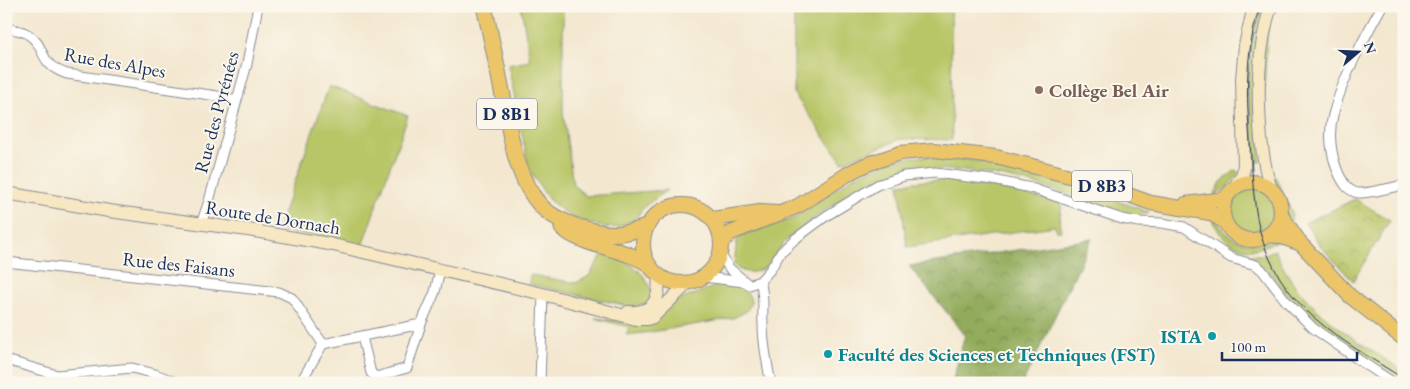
<svg xmlns="http://www.w3.org/2000/svg" width="1410" height="389" viewBox="0 0 1410 389" font-family="'EB Garamond',serif">
<style>
.green{fill:#b9c668;stroke:#6a7a63}
.forest{fill:url(#forest-crowns);stroke:#566d5d}
.park{fill:url(#park-crowns);stroke:#6a7a63}
.lines{fill:none;stroke-linecap:round;stroke-linejoin:round}
.minor-casing{stroke:#878b96;stroke-width:11}
.secondary-casing{stroke:#878b96;stroke-width:14}
.primary-casing{stroke:#878b96;stroke-width:16}
.trunk-casing{stroke:#878b96;stroke-width:17}
.minor{stroke:#fff;stroke-width:9}
.secondary{stroke:#f7e8c3;stroke-width:12}
.primary{stroke:#ecc569;stroke-width:14}
.trunk{stroke:#ecc569;stroke-width:15}
.tram{stroke:#1b2f5e;stroke-width:1}
.education-dot{fill:#8d6e63;stroke:#fbf7ec;stroke-width:2}
.culture-dot{fill:#0f9aa8;stroke:#fbf7ec;stroke-width:2}
.labels{text-anchor:middle;stroke-width:4;stroke-linejoin:round;paint-order:stroke}
.shield{fill:#fbf7ec;stroke:#5e6b89;stroke-width:1}
.shield-label{font-size:18px;font-weight:bold;fill:#1b2f5e}
.street-label{font-size:19px;fill:#1b2f5e;stroke:#fbf7ec}
.education-label{font-size:19px;font-weight:bold;fill:#785e54;stroke:#fbf7ec;text-anchor:start}
.culture-label{font-size:19px;font-weight:bold;fill:#0d838f;stroke:#fbf7ec;text-anchor:end}
</style>
<defs>
<pattern id="forest-crowns" width="20" height="18" patternUnits="userSpaceOnUse" patternTransform="scale(1.25)"><rect width="20" height="18" fill="#92ab5c"/><path d="M2 6a3 3 0 1 1 6 0M12 15a3 3 0 1 1 6 0" fill="none" stroke="#768c4f"/></pattern>
<pattern id="park-crowns" width="20" height="18" patternUnits="userSpaceOnUse" patternTransform="scale(1.25)"><rect width="20" height="18" fill="#b9c668"/><path d="M2 6a3 3 0 1 1 6 0M12 15a3 3 0 1 1 6 0" fill="none" stroke="#9eaa5d"/></pattern>
</defs>
<rect width="100%" height="100%" fill="#fbf7ec"/>
<filter id="ink" filterUnits="userSpaceOnUse"><feTurbulence type="fractalNoise" baseFrequency=".02" numOctaves="2"/><feDisplacementMap in="SourceGraphic" scale="10" xChannelSelector="R" yChannelSelector="G"/><feConvolveMatrix kernelMatrix="1 2 1 2 8 2 1 2 1" color-interpolation-filters="sRGB"/></filter>
<filter id="wash" filterUnits="userSpaceOnUse"><feTurbulence type="fractalNoise" baseFrequency=".0096" numOctaves="4" result="noise"/><feDisplacementMap in="SourceGraphic" scale="20" xChannelSelector="R" yChannelSelector="G"/><feGaussianBlur stdDeviation="1.12" result="paint"/><feColorMatrix in="noise" values="0 0 0 0 0 0 0 0 0 0 0 0 0 0 0 0 0 1.4 0 .05"/><feComposite in="paint" operator="in"/></filter>
<g filter="url(#wash)">
<rect width="100%" height="100%" fill="#f3e7cf"/>
<path class="green" d="M521 6H563V111L573 185 586 196 667 190 645 206 634 220 617 227 605 228 569 216 548 199 529 169 508 65 530 61Z
M794 6H951L952 140 901 139 842 162 794 94Z
M1257 6H1269L1260 162H1247L1245 67Z
M329 86 408 116 362 246 278 229Z
M942 156 1012 166 1086 186V190L1149 212C1144 214 1137 216 1131 216 1117 217 1082 199 1067 194 1021 178 938 160 892 175 858 186 812 217 786 241 778 248 774 260 768 265 758 274 743 275 734 265L737 240 742 235 795 218 796 216 853 177 888 162 911 157Z
M1236 170 1239 174C1232 182 1223 191 1214 196L1221 182Z
M1270 172 1276 178 1292 212 1291 223C1285 215 1286 204 1281 195 1277 187 1272 182 1270 172Z
M944 180 989 186 1061 203 1062 205 1059 221 1061 231H1057L1055 226 907 247 899 184 925 181Z
M1229 210a22 22 0 1 1 44 0a22 22 0 1 1-44 0Z
M1213 218C1219 223 1223 230 1229 235 1245 248 1262 241 1280 240 1272 243 1262 248 1254 249 1234 250 1217 236 1213 218Z
M1275 250C1299 310 1353 337 1404 372V383H1400L1324 333 1306 317 1281 289 1269 271 1247 259V255H1262Z
M604 252C626 260 647 270 652 295L646 304 632 307 529 284 530 275 576 283 589 276Z
M721 284C734 285 749 287 751 302L747 311 733 318 651 332 626 335 629 327 595 318 637 323 677 301Z"/>
<path class="forest" d="M1092 239 1023 383H952L965 335 909 266Z"/>
<path class="park" d="M1355 199 1390 220 1353 281 1323 249 1305 223Z"/>
</g>
<g filter="url(#ink)">
<g class="lines">
<defs>
<path id="minor" d="M1382 6C1363 40 1343 77 1333 115 1328 133 1331 155 1338 172 1342 181 1347 191 1358 193 1367 194 1393 187 1404 185
M6 28C14 30 23 30 29 35 47 47 37 64 67 74L224 97 236 101
M201 224 209 201 247 64 258 6
M720 253 729 268 749 285 760 281C765 296 762 309 763 324 763 344 767 364 771 383
M6 262 279 292 292 298 323 344
M704 277 744 282
M760 281 770 270 781 252 795 239 826 216 877 185 904 176 935 173 993 180 1031 188 1122 219 1139 222 1162 223 1184 227 1231 258 1256 265 1262 270 1286 301 1313 328 1359 360 1394 383
M362 337 371 373 376 377 407 368 421 324 435 292 440 270
M323 344 421 324
M6 360 57 375 132 368 155 374 178 383
M300 383 323 344
M540 383 543 294"/>
<path id="secondary" d="M1234 187 1242 176 1244 168 1242 79 1245 45 1254 6
M1271 188C1265 172 1263 155 1261 139 1257 94 1257 50 1271 6
M6 193 109 211 248 230 329 244 543 294 636 319H647L653 317 688 283
M628 312C653 314 661 299 658 276"/>
<path id="primary" d="M1223 211a29 29 0 1 1 58 0a29 29 0 1 1-58 0Z
M1186 204 1225 199
M643 244a39 39 0 1 1 78 0a39 39 0 1 1-78 0Z
M1281 215 1301 244 1350 296 1404 339
M712 219 760 212 778 213
M1269 235 1279 236 1301 244
M721 243 731 233 798 206 851 172 865 165 900 153 934 150 996 157 1032 166 1092 182 1151 203 1210 213 1225 222"/>
<path id="trunk" d="M484 6C491 36 497 66 503 96 510 132 515 179 542 207 552 217 569 224 582 228 607 235 621 236 646 227
M562 228C585 247 621 247 647 263"/>
</defs>
<use href="#minor" class="minor-casing"/>
<use href="#secondary" class="secondary-casing"/>
<use href="#primary" class="primary-casing"/>
<use href="#trunk" class="trunk-casing"/>
<use href="#minor" class="minor"/>
<use href="#secondary" class="secondary"/>
<use href="#primary" class="primary"/>
<use href="#trunk" class="trunk"/>
<path class="tram" d="M1260 6C1245 51 1246 95 1250 141 1252 170 1253 200 1259 228 1279 308 1339 338 1404 379"/>
</g>
</g>
<circle class="education-dot" cx="1039" cy="90" r="5"/>
<g class="culture-dot">
<circle cx="1212" cy="336" r="5"/>
<circle cx="828" cy="354" r="5"/>
</g>
<g class="labels">
<g class="shield">
<rect x="477" y="98.5" width="60" height="31" rx="4"/>
<rect x="1072" y="170.5" width="60" height="31" rx="4"/>
</g>
<g class="shield-label">
<text x="507" y="120">D 8B1</text>
<text x="1102" y="192">D 8B3</text>
</g>
<g class="street-label">
<text transform="translate(115 62) rotate(10)" y="7">Rue des Alpes</text>
<text transform="translate(216 112) rotate(-75)" y="7">Rue des Pyrénées</text>
<text transform="translate(273 217) rotate(9)" y="7">Route de Dornach</text>
<text transform="translate(179 264) rotate(6)" y="7">Rue des Faisans</text>
</g>
<g class="education-label">
<text x="1049" y="97">Collège Bel Air</text>
</g>
<g class="culture-label">
<text x="1202" y="343">ISTA</text>
<text x="838" y="361" text-anchor="start">Faculté des Sciences et Techniques (FST)</text>
</g>
</g>
<rect width="1410" height="389" fill="none" stroke="#fbf7ec" stroke-width="25"/>
<g transform="translate(1358 52) rotate(71)" stroke="#fbf7ec" stroke-width="4" paint-order="stroke">
<path d="M0-4L9 19L0 12L-9 19Z" fill="#1b2f5e"/>
<text y="-8" font-size="14" font-weight="bold" text-anchor="middle" fill="#1b2f5e">N</text>
</g>
<path d="M1222 352v8h135v-8" fill="none" stroke="#1b2f5e" stroke-width="2.5"/>
<text x="1230" y="352" font-size="15" fill="#1b2f5e" stroke="#fbf7ec" stroke-width="4" paint-order="stroke">100 m</text>
</svg>
